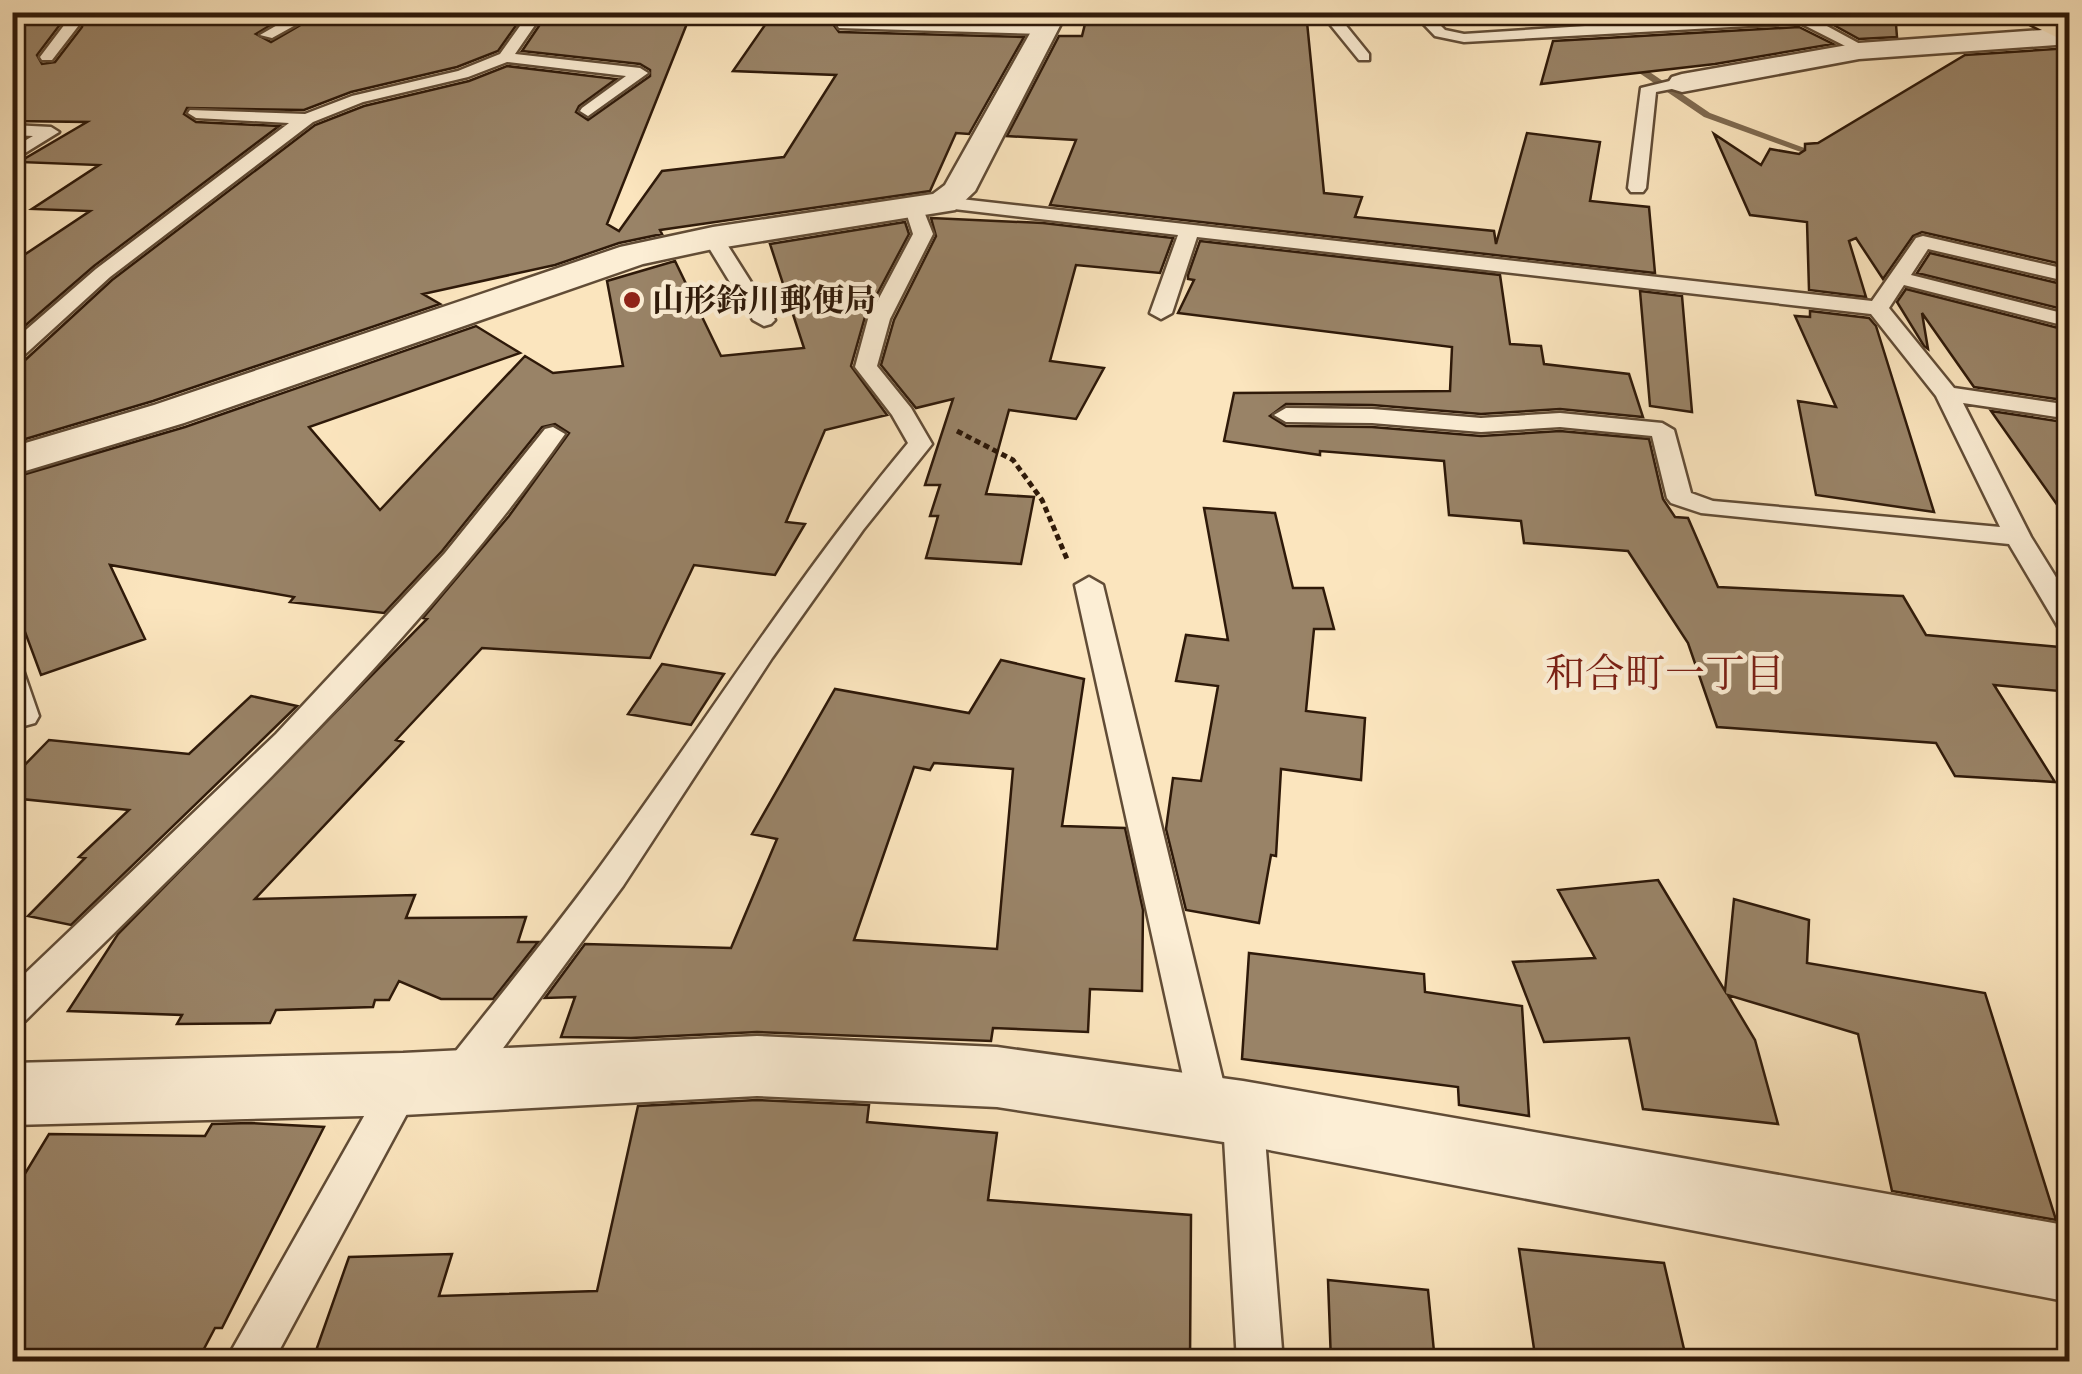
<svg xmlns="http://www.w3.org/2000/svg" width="2082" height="1374" viewBox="0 0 2082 1374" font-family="'EB Garamond','Noto Serif JP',serif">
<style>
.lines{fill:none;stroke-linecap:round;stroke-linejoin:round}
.stream{fill:#7f6a50;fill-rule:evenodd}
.building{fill:#998367;stroke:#2e1909;stroke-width:2.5;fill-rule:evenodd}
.lane-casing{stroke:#614c36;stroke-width:5}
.street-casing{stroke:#614c36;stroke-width:5}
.highway-casing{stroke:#2e1909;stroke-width:5}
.path{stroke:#2e1909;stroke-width:5;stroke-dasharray:6 4;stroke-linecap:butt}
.lane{fill:#fceed5;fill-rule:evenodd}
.street{fill:#fceed5;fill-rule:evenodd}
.highway{fill:#fbe5be;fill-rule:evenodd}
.poi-dot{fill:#8f2418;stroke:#fceed5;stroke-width:4}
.labels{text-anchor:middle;stroke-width:9;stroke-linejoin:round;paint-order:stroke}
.far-poi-label{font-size:32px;font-weight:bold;fill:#2e1909;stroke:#fceed5;text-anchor:start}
.neighbourhood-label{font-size:40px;fill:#7a1f14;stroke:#fceed5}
</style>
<rect width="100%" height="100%" fill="#fbe5be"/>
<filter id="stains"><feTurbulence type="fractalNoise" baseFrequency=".002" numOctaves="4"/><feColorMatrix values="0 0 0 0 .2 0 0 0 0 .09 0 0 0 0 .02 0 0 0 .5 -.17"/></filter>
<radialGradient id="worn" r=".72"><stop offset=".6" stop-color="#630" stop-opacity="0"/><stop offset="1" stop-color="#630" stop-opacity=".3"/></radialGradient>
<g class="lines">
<path class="stream" d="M1519 12H1532L1566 25 1559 27Z
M1626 60H1632L1710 113 1829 157 1820 159 1704 117 1626 64Z"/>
</g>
<path class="building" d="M12 12H64L62 22 37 55 42 64 55 62 82 27 86 12H292L256 34 271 42 323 12H504L500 17H522L498 51 457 67 351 92 304 110 187 108 184 114 196 122 279 126 94 266 12 337V263L90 211 32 209 99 165 19 162 87 122 12 121Z
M774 12H917L913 19 844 17 833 24 839 32 1024 37 969 134 956 133 930 191 660 230 662 234 619 243 555 265 423 294 440 304 153 401 12 443V364L23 362 112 280 315 125 364 106 469 81 507 66 616 79 579 106 576 112 588 120 650 76V70L640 64 522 51 545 17 690 16 607 224 619 231 662 171 784 157 836 75 733 71Z
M1088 12H1306L1324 193 1362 197 1355 217 1494 231 1496 244 1527 133 1600 142 1590 201 1649 207 1655 273 1050 205 1076 140 1007 136 1059 36H1082Z
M1561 12H1736L1558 24Z
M1810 12H1895L1897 37 1859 39Z
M1799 27 1833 44 1715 64 1541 84 1553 41Z
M2070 48V266L1922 232 1913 236 1883 279 1856 238 1849 241 1866 297 1809 290 1807 222 1750 215 1714 134 1761 165 1770 149 1799 154 1805 150V144L1818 143 1965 55Z
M931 218 1043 223 1173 238 1160 273 1076 265 1050 361 1104 368 1076 419 1009 410 986 494 1034 497 1021 564 926 558 938 516H930L940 485H925L953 399 916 408 881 365 894 320 936 236Z
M905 222 909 234 865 317 851 366 887 415 825 430 786 522 805 524 775 575 694 565 650 658 482 648 396 740 403 742 255 899 415 895 406 918 526 917 518 942H538L493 999H441L399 981 389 1000H375L373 1007 276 1010 270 1023 177 1024 182 1015 68 1011 118 934 427 619 423 618 509 516 569 433 555 424 542 427 442 551 384 613 290 602 294 597 110 565 145 639 41 675 18 613 12 612V478L185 427 476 326 520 353 309 427 380 510 525 356 553 373 623 366 607 281 675 261 721 356 804 348 770 244Z
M1200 241 1500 275 1510 344 1541 346 1544 364 1629 374 1643 417 1560 409 1481 414 1372 405 1286 404 1270 416 1286 426 1372 427 1481 436 1560 431 1649 439 1663 499 1675 517 1688 518 1718 587 1903 596 1926 635 2070 648V692L1994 685 2055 782 1955 776 1936 743 1717 727 1688 643 1628 551 1524 543 1521 521 1449 515 1444 461 1320 451V455L1224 441 1234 393 1450 391 1452 347 1178 313 1194 280 1188 279V275Z
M1930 253 2070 286V311L1917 273Z
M1906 289 2070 331V401L1974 387 1922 313 1928 349 1924 346 1897 302Z
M1640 291 1682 296 1692 412 1650 406Z
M1810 311 1869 318 1876 326 1934 512 1816 495 1798 401 1836 407 1795 316 1810 317Z
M1991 411 2070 423V523Z
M1204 508 1275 513 1293 588H1323L1334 629H1314L1306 711 1365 718 1361 780 1281 769 1276 856 1271 855 1259 923 1186 910 1166 829 1173 778 1201 781 1218 686 1176 681 1186 635 1228 640Z
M1001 660 1084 679 1062 826 1125 828 1143 910 1142 991 1090 989 1088 1032 993 1028 991 1041 757 1032 631 1038 561 1037 575 997 545 998 585 944 731 948 777 839 752 834 835 689 969 713ZM934 763 1013 769 997 949 854 940 914 767 930 770Z
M662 664 724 674 691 725 628 714Z
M251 696 297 706 71 925 28 916 85 858 79 857 129 810 12 798V778L49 740 189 754Z
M1658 880 1725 991 1734 899 1809 920 1807 963 1985 993 2056 1220 1892 1191 1858 1034 1728 995 1755 1040 1778 1124 1643 1109 1629 1038 1544 1042 1513 962 1595 958 1558 890Z
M1249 953 1424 974 1425 992 1522 1006 1529 1116 1459 1105 1458 1087 1242 1059Z
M757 1100 869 1105 867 1122 997 1133 988 1200 1191 1215 1190 1362H312L349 1257 452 1254 439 1296 597 1291 638 1106Z
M251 1123 324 1127 222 1328H215L197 1362H63L67 1356 12 1355V1195L49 1134 205 1136 212 1124Z
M1519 1249 1664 1263 1687 1362H1536Z
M1328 1280 1428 1290 1435 1362H1331Z"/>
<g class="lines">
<defs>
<path id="lane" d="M68 12H82L79 25 52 60H42L40 57 65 24Z
M300 12H319L272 38 260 35Z
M530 12H544L515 54 640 68 648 73 588 116 580 111 582 108 626 76 507 62 468 77 363 102 313 122 110 277 20 359 12 360V342L96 269 289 123 196 118 188 113 190 110 305 114 352 96 458 71 500 54Z
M1320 12H1335L1369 54V60H1359Z
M1412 12H1427L1445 30 1464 34 1801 12 1873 51 1861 54 1800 23 1464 42 1435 36Z
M844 21 1045 26 1052 30 1045 34 839 28 837 25Z
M1682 78 1687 80V86L1656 92 1646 188 1643 192H1631L1628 188 1641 88Z
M12 125 51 127 59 132 12 161V148L33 136 12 135Z
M943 197 1872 301 1916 238 1923 236 2070 270V282L1928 249 1911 275 2070 315V327L1904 285 1889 308 1954 388 2070 405V419L1963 403 2031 537 2070 600V633L2060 630 2009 544 1701 513 1671 503 1667 498 1652 436 1560 427 1481 432 1372 423 1286 422 1274 415 1286 408 1372 409 1481 418 1560 413 1662 423 1674 430 1691 493 1713 501 2000 527 1936 396 1871 314 1197 237 1172 313 1161 319 1150 313 1178 235 937 207 934 203Z
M914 203 923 209 933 234 890 319 877 366 911 408 932 444 863 530 772 658 623 886 472 1090 458 1095 444 1090 438 1078 444 1066C496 1000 549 936 599 868 703 726 794 580 908 443L892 415 855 367 868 319 913 234 905 209Z
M713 232 723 238 775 320 771 324 764 326 753 320 703 238Z
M553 427 565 434C412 651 213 834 25 1021L12 1025V986L276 734 445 553 545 429Z
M1089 577 1103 585 1228 1101 1243 1096 1257 1101 1263 1113 1283 1362H1237L1223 1121 1210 1125 1196 1120 1190 1108 1075 585Z
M12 665 22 667 39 716 35 723 24 726 12 722Z
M403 1067 417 1072 423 1084 273 1362H225L389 1072Z"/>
<path id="street" d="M1042 12H1067L975 191 955 210 713 249 643 264 184 423 12 475V447L154 405 620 247 713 227 933 194 945 185Z
M2070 28V44L1859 59 1682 92 1672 89 1668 83 1672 77 1682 74 1859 43Z
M757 1036 997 1047 1243 1081 2070 1226V1302L1243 1145 997 1107 757 1096 403 1115 12 1125V1063L403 1053Z"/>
<path id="highway" d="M2006 12H2040L2070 26V44Z"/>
</defs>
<use href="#lane" class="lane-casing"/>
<use href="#street" class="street-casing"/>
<use href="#highway" class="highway-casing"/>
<path class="path" d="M957 431 1013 460 1042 500 1067 559"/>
<use href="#lane" class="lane"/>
<use href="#street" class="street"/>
<use href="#highway" class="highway"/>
</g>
<circle class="poi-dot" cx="632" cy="300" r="10"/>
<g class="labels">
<g class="far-poi-label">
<text x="652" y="311">山形鈴川郵便局</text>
</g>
<g class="neighbourhood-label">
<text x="1665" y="687">和合町一丁目</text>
</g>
</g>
<rect width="2082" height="1374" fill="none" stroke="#fbe5be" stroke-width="50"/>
<rect x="15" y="15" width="2052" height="1344" fill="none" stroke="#2e1909" stroke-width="5"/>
<rect x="25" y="25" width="2032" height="1324" fill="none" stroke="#2e1909" stroke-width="2.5"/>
<rect width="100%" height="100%" filter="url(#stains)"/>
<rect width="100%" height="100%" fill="url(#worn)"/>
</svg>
